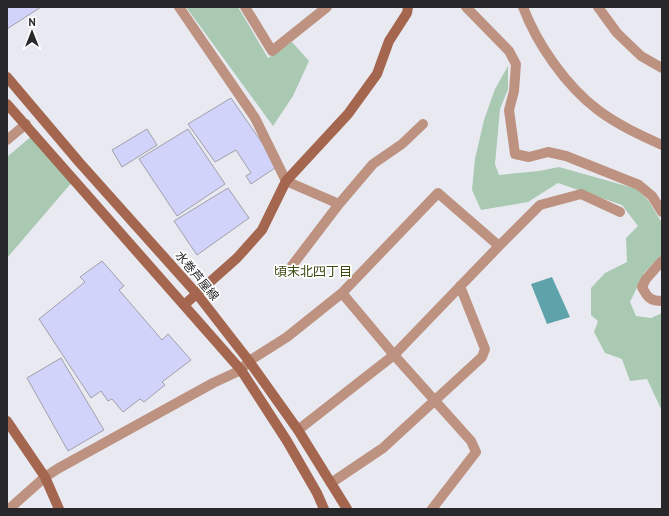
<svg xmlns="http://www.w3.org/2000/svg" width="669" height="516" viewBox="0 0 669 516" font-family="'PT Sans','Noto Sans JP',sans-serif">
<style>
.green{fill:#a9c9b2}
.water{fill:#5fa3aa}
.building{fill:#d2d3fb;stroke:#a0a0a8}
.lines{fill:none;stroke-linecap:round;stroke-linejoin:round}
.street{stroke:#bd9281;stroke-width:10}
.secondary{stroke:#a4664e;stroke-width:10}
.labels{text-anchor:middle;stroke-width:3.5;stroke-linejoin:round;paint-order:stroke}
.street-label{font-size:12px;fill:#28282b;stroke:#fff}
.neighbourhood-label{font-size:13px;fill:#3c4b14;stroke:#fff}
</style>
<rect width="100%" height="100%" fill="#e9eaf1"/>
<path class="green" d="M186 7H238L268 58 292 42 309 61 293 96 273 126Z
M508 66V89L500 109 495 164 499 175 539 171 559 167 637 189 648 200 662 223V255L644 273 630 302 636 316 651 318 662 313V411L647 379 630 381 622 359 605 353 594 332 598 321 591 315V288L605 273 627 262 626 238 638 226 622 205 558 183 528 202 481 210 472 190 475 159 484 120 495 89Z
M34 134 73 181 7 258V157Z"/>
<path class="water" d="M552 277 570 317 547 324 531 284Z"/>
<path class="building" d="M7 7H41L7 29Z
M231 98 278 166 251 184 246 176 251 173 236 150 215 162 188 124Z
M147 129 157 145 122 167 112 150Z
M188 129 225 184 177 216 139 159Z
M228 188 249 218 197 255 174 221Z
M102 261 124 286 119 290 162 340 168 334 191 360 162 382 165 385 144 402 140 399 123 412 112 399 108 401 101 391 91 398 39 319 85 282 80 277Z
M61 358 104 430 68 451 27 378Z"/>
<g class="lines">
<path class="street" d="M179 7 255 118 286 181 339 204 373 164 402 144 423 124
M245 7 272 51 327 7
M466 7 509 51 516 64 514 91 509 110 515 154 529 157 548 152 566 156 639 185 652 196 662 212
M523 7C537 44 566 86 598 110 618 125 640 135 662 145
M598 7 617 33 641 56 662 68
M7 140 26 124
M662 261 646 279 642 287C647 297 650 301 662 301
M291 267 339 204
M342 293 394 355 471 441 476 452 432 509
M298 430 394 355 499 246
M331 483 383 448 482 357 485 349 460 286
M9 509 45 477 59 468 213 383 241 370 249 361 287 337 342 293 438 193 499 246 540 205 581 194 620 212"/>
<path class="secondary" d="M7 77 79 162 197 294 249 361 298 430 347 509
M7 104 241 370 287 441 317 493 324 509
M184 305 237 258 262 230 286 181 348 114 377 74 389 41 407 13 408 7
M7 421 45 477 59 509"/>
</g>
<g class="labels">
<g class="street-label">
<text transform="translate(197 276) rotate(50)" y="4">水巻芦屋線</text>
</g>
<g class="neighbourhood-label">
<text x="313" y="276">頃末北四丁目</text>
</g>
</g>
<rect width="669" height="516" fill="none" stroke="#28282b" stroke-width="16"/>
<g transform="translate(32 32)" stroke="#ffffff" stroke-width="3" paint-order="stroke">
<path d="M0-3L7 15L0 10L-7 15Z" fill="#28282b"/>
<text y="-6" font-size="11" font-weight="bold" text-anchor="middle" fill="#28282b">N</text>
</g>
</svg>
